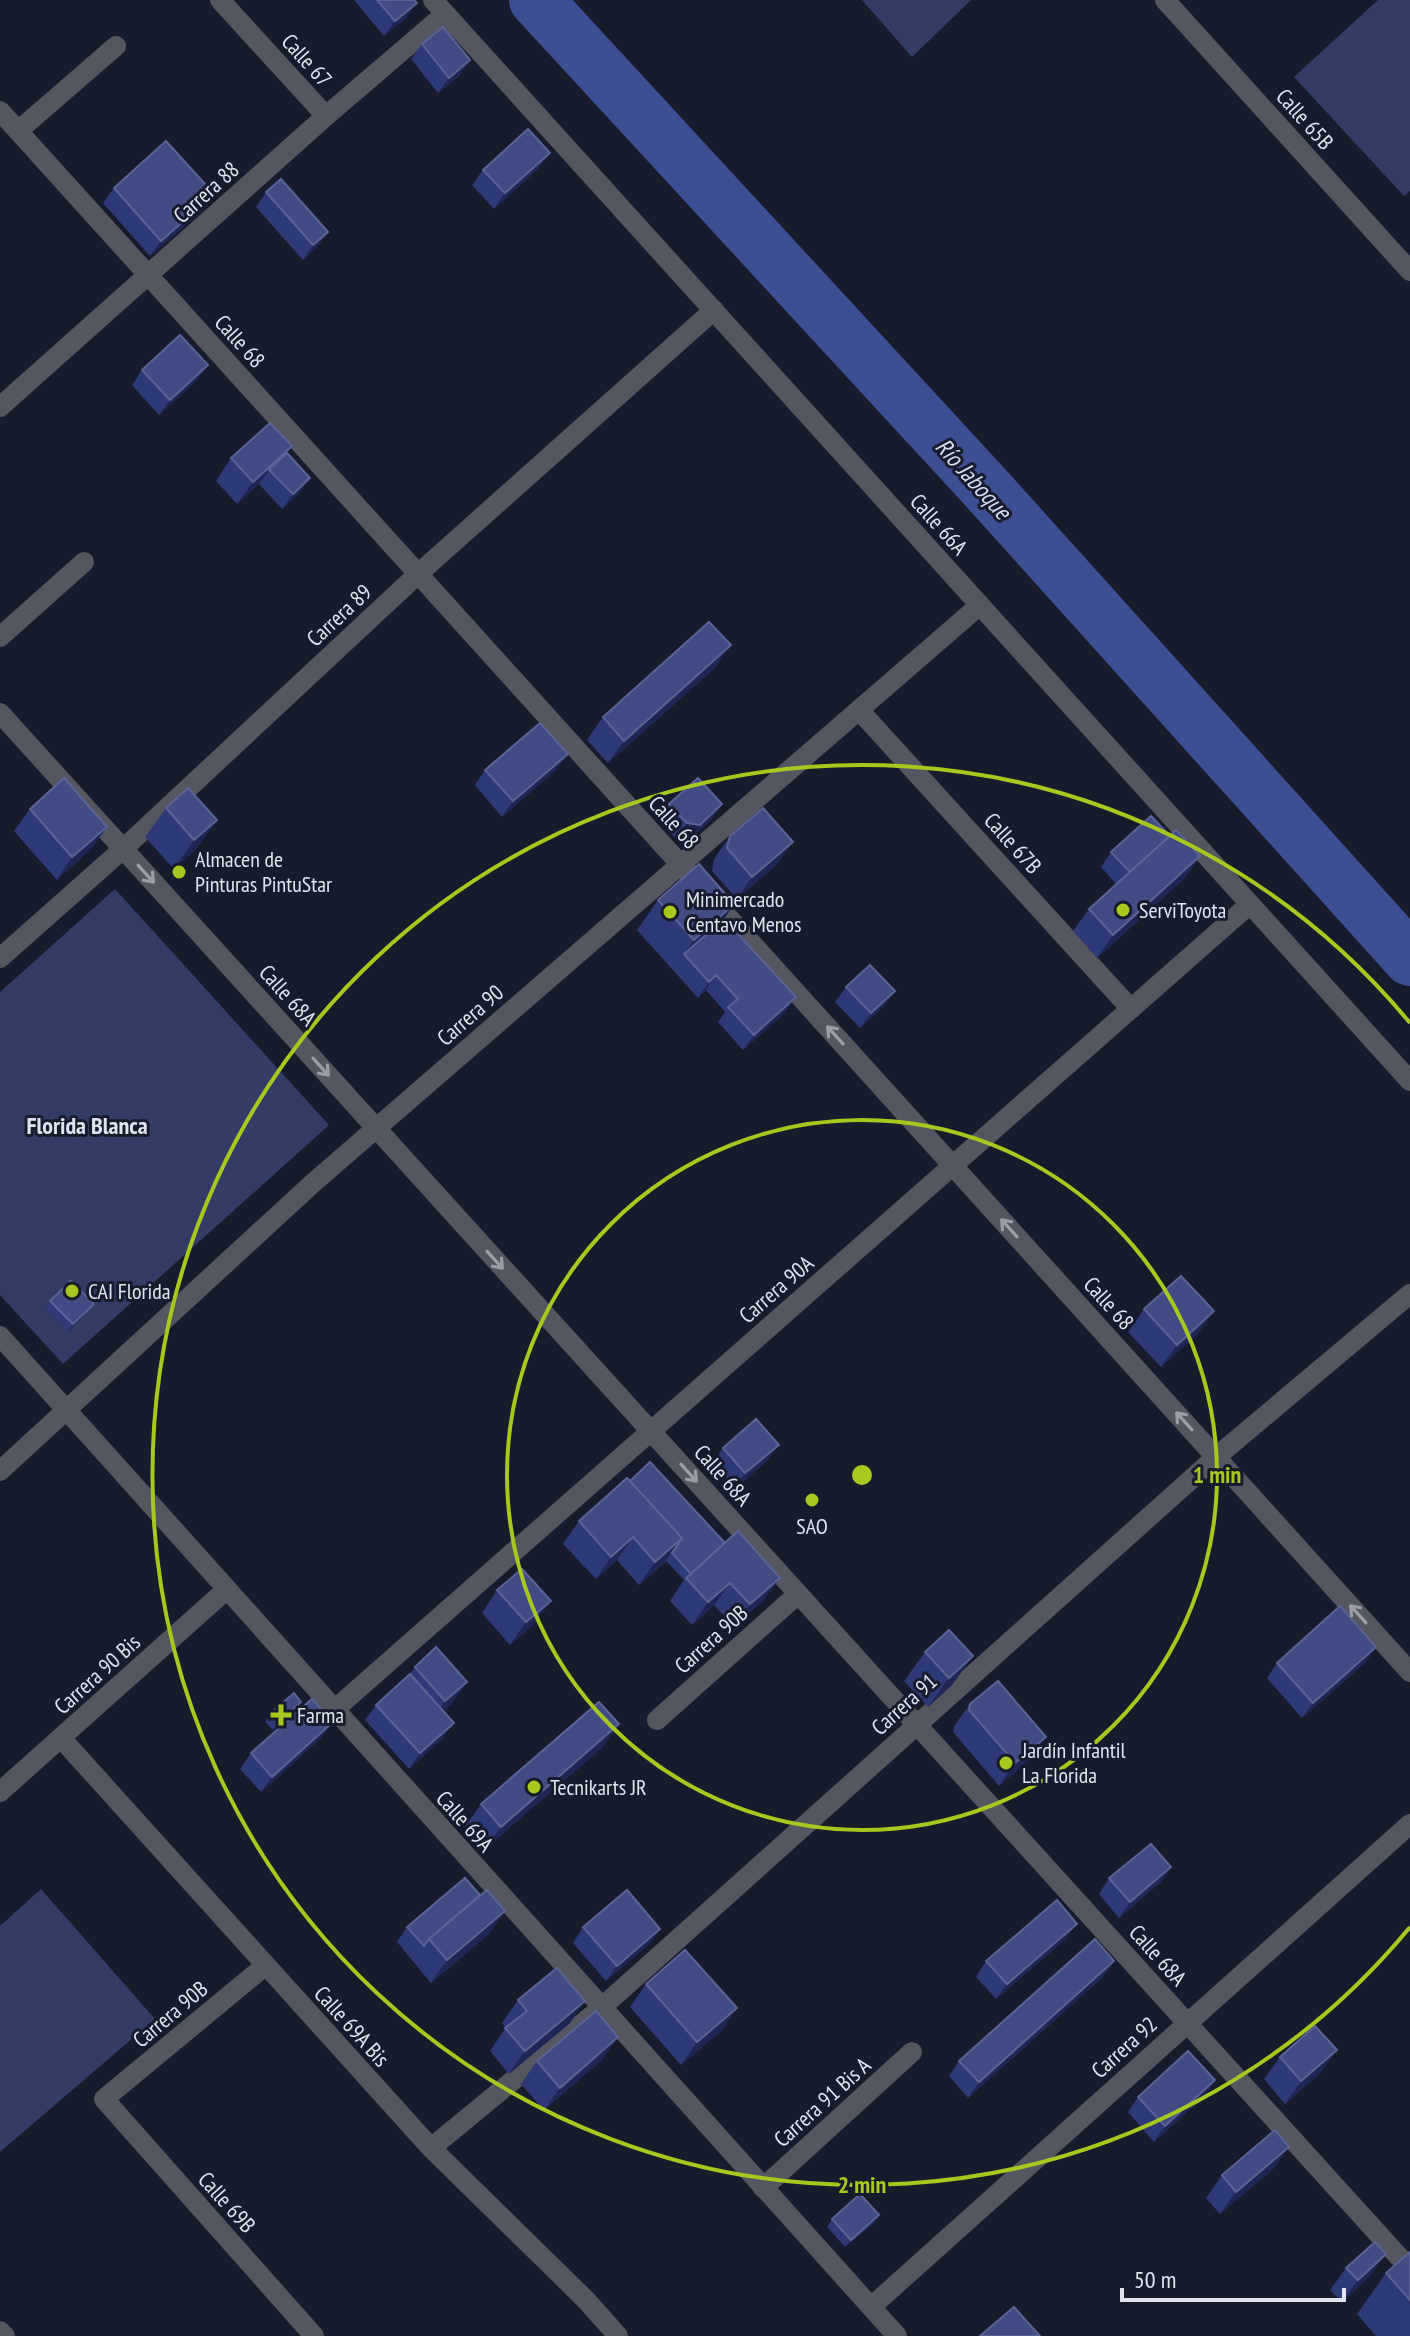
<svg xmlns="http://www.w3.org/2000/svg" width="1410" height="2336" viewBox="0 0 1410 2336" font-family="'PT Sans Narrow',sans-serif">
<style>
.green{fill:#323c65}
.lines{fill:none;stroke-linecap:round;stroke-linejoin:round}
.river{stroke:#3e4e93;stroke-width:54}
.minor{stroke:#545760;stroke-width:20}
.wall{fill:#2e3977}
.shaded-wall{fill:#1d2654}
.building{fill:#414b84;stroke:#5a6395;stroke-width:2}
.oneway{stroke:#9a9ea8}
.ring{fill:none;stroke:#a7c81f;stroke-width:4}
.poi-dot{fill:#a7c81f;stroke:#171c2d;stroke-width:3}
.labels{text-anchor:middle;stroke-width:6;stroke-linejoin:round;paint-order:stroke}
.street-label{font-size:22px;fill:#dfe4f0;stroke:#171c2d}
.poi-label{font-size:22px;fill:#dfe4f0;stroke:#171c2d;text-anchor:start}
.water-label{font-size:24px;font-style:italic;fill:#d6ddf1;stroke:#171c2d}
.neighbourhood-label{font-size:24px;font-weight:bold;fill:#dfe4f0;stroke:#171c2d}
.centre{fill:#a7c81f;stroke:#171c2d;stroke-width:4}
.ring-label{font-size:24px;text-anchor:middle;font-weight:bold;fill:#a7c81f;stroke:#171c2d;stroke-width:6;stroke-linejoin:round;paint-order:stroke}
</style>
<rect width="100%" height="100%" fill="#171c2d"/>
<path class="green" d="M862 0H971L912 57Z
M1378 0H1410V191L1404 196 1294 77Z
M115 889 329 1125 63 1364 0 1295V992Z
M41 1889 155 2019 0 2152V1926Z"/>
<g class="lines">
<path class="river" d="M536 0 985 487 1410 959"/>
<path class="minor" d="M220 0 326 116
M433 0 1410 1081
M1165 0 1410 271
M0 111 1410 1672
M18 131 116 46
M0 407 326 116 445 14
M0 637 84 562
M859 710 1131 1009
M0 713 1410 2269
M0 958 123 849 418 574 714 310
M0 1336 897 2336
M0 1471 313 1183 980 605
M334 1710 1250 904
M657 1720 798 1594
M61 1738 431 2148 586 2300 618 2336
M0 1792 226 1590
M266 1965 104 2099 314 2336
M431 2148 601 2008 1216 1457 1410 1294
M763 2188 912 2052
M871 2307 1410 1824
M0 2331 5 2336"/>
</g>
<path class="wall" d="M354 0H414L406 18 384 36Z
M422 44 470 60 459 76 438 93 411 59Z
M539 168 494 209 472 185 483 170Z
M114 188 214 194 203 210 150 256 103 203Z
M266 192 328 232 317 247 303 260 256 207Z
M142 370 197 380 159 415 132 385Z
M292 446 287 453 299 493 282 509 259 484 237 504 216 481 231 458Z
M715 668 608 763 587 740 603 717Z
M557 769 502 817 475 785 485 770Z
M669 804 712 819 689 840 676 839 658 819Z
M166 808 217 820 196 849 174 869 145 837Z
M30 809 107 827 91 849 57 880 14 831Z
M730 836 777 864 737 899 712 871 714 859Z
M1170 836 1200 856 1184 879 1097 958 1073 931 1089 909 1116 884 1101 867 1111 852Z
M658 900 734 904 724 919 785 1013 743 1050 718 1022 725 1012 706 990 698 998 637 930Z
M846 987 884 1006 860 1028 835 1002Z
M50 1301 88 1311 68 1332 45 1308Z
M1144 1309 1198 1334 1161 1367 1128 1332Z
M723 1448 768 1460 735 1489 712 1463Z
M627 1478 764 1600 734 1627 714 1605 692 1625 670 1601 684 1580 666 1561 639 1585 617 1560 596 1579 563 1544 579 1521Z
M497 1590 535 1623 510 1645 482 1613Z
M925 1652 973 1656 952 1685 928 1707 904 1681Z
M1366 1662 1302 1718 1267 1678 1277 1663Z
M415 1667 452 1704 443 1712V1738L409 1769 365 1720 376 1705 410 1674Z
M301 1702 296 1709 273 1730 265 1722 270 1714Z
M970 1704 1030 1759 999 1786 953 1732 954 1726Z
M322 1737 261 1792 240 1769 251 1753Z
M603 1747 485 1849 465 1827 481 1804Z
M1171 1867 1161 1882 1119 1918 1099 1894 1109 1878Z
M480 1895 505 1911 489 1934 431 1983 397 1942 407 1927Z
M583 1927 660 1929 649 1944 606 1981 573 1943Z
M1066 1939 996 1999 976 1977 986 1961Z
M1104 1976 968 2098 949 2076 959 2061Z
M646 1984 737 2008 721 2031 681 2065 630 2007Z
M518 2000 570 2023 509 2074 490 2051 506 2027 502 2023Z
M618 2037 602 2060 544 2110 521 2084 537 2061Z
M1280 2057 1321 2072 1285 2104 1264 2079Z
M1215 2080 1205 2096 1154 2142 1128 2112 1138 2097Z
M1289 2147 1273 2169 1220 2214 1206 2198 1222 2175Z
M832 2219 874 2223 845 2247 827 2227Z
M1410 2252V2336H1376L1357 2314 1386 2273Z
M1346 2268 1370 2276 1342 2302 1330 2290Z"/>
<path class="shaded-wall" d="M417 3 406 18 384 36 395 21Z
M470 60 459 76 438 93 449 78Z
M550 153 539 168 494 209 505 193Z
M214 194 203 210 150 256 161 241Z
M328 232 317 247 303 260 313 245Z
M208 365 197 380 159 415 170 400Z
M292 446 276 469 269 470 259 484 237 504 253 482Z
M310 478 299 493 282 509 293 494Z
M731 645 715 668 608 763 624 741Z
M568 754 557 769 502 817 513 801Z
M722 804 712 819 689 840 676 839 687 823Z
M217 820 196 849 174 869 194 840Z
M107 827 91 849 57 880 72 857Z
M793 842 777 864 737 899 752 877Z
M1200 856 1184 879 1097 958 1113 935Z
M734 904 714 934 684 954 673 970 694 940Z
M716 975 706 990 698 998 709 982Z
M895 991 884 1006 860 1028 871 1013Z
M796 997 785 1013 743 1050 754 1035Z
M94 1304 88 1311 68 1332 73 1324Z
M1214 1311 1198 1334 1161 1367 1177 1345Z
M779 1445 768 1460 735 1489 745 1473Z
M633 1537 617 1560 596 1579 611 1557Z
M682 1538 666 1560 639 1585 655 1562Z
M780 1578 764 1600 734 1627 750 1604Z
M730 1583 714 1605 692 1625 708 1602Z
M551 1601 535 1623 510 1645 526 1622Z
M1376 1647 1366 1662 1302 1718 1313 1703Z
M973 1656 952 1685 928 1707 949 1678Z
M467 1682 452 1704 430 1724 445 1701Z
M301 1702 296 1709 273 1730 279 1722Z
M333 1722 322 1737 261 1792 272 1777Z
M454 1723 443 1738 409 1769 420 1753Z
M619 1724 603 1747 485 1849 501 1827Z
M1046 1737 1030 1759 999 1786 1015 1763Z
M1171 1867 1161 1882 1119 1918 1130 1902Z
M505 1911 489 1934 431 1983 447 1960Z
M1077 1924 1066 1939 996 1999 1007 1984Z
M660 1929 649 1944 606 1981 617 1966Z
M1114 1961 1104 1976 968 2098 979 2082Z
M585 2001 570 2023 509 2074 525 2051Z
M737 2008 721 2031 681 2065 697 2042Z
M618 2037 602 2060 544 2110 560 2088Z
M1337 2050 1321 2072 1285 2104 1301 2081Z
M1215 2080 1205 2096 1154 2142 1165 2126Z
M1289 2147 1273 2169 1220 2214 1236 2192Z
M879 2215 874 2223 845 2247 851 2240Z
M1386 2254 1370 2276 1342 2302 1358 2280Z"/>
<path class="building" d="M377 0H414L417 3 395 21Z
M443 27 470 60 449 78 422 44Z
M528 129 550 153 505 193 483 170Z
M166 141 214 194 161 241 114 188Z
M281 179 328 232 313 245 266 192Z
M180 335 208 365 170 400 142 370Z
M270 423 292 446 253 482 231 458Z
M287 453 310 478 293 494 269 470Z
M709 622 731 645 624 741 603 717Z
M540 723 568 754 513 801 485 770Z
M64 778 107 827 72 857 30 809Z
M698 778 722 804 700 825 687 823 669 804Z
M188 788 217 820 194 840 166 808Z
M763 808 793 842 752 877 727 848 730 836Z
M1151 816 1170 836 1130 872 1111 852Z
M1176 830 1200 856 1113 935 1089 909Z
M699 864 734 904 694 940 658 900Z
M724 919 796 997 754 1035 728 1007 738 999 716 975 709 982 684 954Z
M870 965 895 991 871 1013 846 987Z
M1181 1276 1214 1311 1177 1345 1144 1309Z
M71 1281 94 1304 73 1324 50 1301Z
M756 1419 779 1445 745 1473 723 1448Z
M650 1462 725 1543 691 1574 672 1553 682 1538 630 1481Z
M627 1478 682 1538 655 1562 633 1537 611 1557 579 1521Z
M738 1531 780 1578 750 1604 730 1583 708 1602 686 1578Z
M522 1569 551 1601 526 1622 497 1590Z
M1340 1606 1376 1647 1313 1703 1277 1663Z
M949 1630 973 1656 949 1678 925 1652Z
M436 1647 467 1682 445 1701 415 1667Z
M410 1674 454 1723 420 1753 376 1705Z
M998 1681 1046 1737 1015 1763 969 1710 970 1704Z
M294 1693 301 1702 279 1722 270 1714Z
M312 1699 333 1722 272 1777 251 1753Z
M599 1702 619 1724 501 1827 481 1804Z
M1151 1844 1171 1867 1130 1902 1109 1878Z
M465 1878 480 1895 429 1939 424 1946 407 1927Z
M487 1890 505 1911 447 1960 429 1939Z
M627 1890 660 1929 617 1966 583 1927Z
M1057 1900 1077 1924 1007 1984 986 1961Z
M1095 1939 1114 1961 979 2082 959 2061Z
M685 1950 737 2008 697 2042 646 1984Z
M557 1968 585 2001 525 2051 505 2028 527 2011 518 2000Z
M596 2011 618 2037 560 2088 537 2061Z
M1315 2026 1337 2050 1301 2081 1280 2057Z
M1188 2051 1215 2080 1165 2126 1138 2097Z
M1275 2130 1289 2147 1236 2192 1222 2175Z
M860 2194 879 2215 851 2240 832 2219Z
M1375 2242 1386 2254 1358 2280 1346 2268Z
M1410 2252V2300L1386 2273Z
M1014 2307 1040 2336H980Z"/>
<defs><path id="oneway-shaft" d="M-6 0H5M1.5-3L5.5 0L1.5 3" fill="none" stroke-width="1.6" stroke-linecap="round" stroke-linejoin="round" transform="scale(2)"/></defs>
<g class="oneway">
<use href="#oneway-shaft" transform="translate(146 874) rotate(48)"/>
<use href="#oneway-shaft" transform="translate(835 1035) rotate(-132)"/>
<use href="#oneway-shaft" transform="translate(321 1067) rotate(48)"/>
<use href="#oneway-shaft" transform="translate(1009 1228) rotate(-132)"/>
<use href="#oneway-shaft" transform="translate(495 1260) rotate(48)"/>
<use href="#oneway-shaft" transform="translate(1184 1421) rotate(-132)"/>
<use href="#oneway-shaft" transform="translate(689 1473) rotate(48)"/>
<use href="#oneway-shaft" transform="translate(1358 1614) rotate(-132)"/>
</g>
<g class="ring">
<circle cx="862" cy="1475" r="355"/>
<path d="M1410 1927A710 710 0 1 1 1410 1023"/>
</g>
<g class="poi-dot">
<circle cx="179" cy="872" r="8"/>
<circle cx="1123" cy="910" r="8"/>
<circle cx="670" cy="912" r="8"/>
<circle cx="72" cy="1291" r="8"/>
<circle cx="812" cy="1500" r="8"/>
<path d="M277 1703h8v8h8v8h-8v8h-8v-8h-8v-8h8z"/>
<circle cx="1006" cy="1763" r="8"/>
<circle cx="534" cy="1787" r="8"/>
</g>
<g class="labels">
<g class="street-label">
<text transform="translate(307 60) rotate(48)" y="8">Calle 67</text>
<text transform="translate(1305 119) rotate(48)" y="8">Calle 65B</text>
<text transform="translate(206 192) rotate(-42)" y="8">Carrera 88</text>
<text transform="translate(240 341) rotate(48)" y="8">Calle 68</text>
<text transform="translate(939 524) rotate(48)" y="8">Calle 66A</text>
<text transform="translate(339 615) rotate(-43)" y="8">Carrera 89</text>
<text transform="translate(674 822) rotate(48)" y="8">Calle 68</text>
<text transform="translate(1013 843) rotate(48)" y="8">Calle 67B</text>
<text transform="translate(288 995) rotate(48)" y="8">Calle 68A</text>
<text transform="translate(470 1015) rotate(-41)" y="8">Carrera 90</text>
<text transform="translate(776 1289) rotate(-41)" y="8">Carrera 90A</text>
<text transform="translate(1109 1303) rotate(48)" y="8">Calle 68</text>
<text transform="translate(723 1475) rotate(48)" y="8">Calle 68A</text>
<text transform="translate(711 1639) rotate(-42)" y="8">Carrera 90B</text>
<text transform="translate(97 1674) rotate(-42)" y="8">Carrera 90 Bis</text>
<text transform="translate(904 1704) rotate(-42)" y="8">Carrera 91</text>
<text transform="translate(465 1821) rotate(48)" y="8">Calle 69A</text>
<text transform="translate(1158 1955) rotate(48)" y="8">Calle 68A</text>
<text transform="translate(170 2014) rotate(-40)" y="8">Carrera 90B</text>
<text transform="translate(352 2026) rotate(48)" y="8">Calle 69A Bis</text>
<text transform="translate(1124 2047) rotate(-42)" y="8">Carrera 92</text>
<text transform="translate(822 2102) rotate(-42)" y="8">Carrera 91 Bis A</text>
<text transform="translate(227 2202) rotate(48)" y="8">Calle 69B</text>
</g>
<g class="poi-label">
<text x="195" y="867">Almacen de<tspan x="195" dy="25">Pinturas PintuStar</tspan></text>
<text x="686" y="907">Minimercado<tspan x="686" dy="25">Centavo Menos</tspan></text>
<text x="1139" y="918">ServiToyota</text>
<text x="88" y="1299">CAI Florida</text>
<text x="812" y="1534" text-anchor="middle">SAO</text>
<text x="297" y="1723">Farma</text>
<text x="1022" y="1758">Jardín Infantil<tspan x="1022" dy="25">La Florida</tspan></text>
<text x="550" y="1795">Tecnikarts JR</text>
</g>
<g class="water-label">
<text transform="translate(973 479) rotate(48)" y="8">Río Jaboque</text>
</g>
<g class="neighbourhood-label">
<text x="87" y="1134">Florida Blanca</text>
</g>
</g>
<circle cx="862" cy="1475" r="12" class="centre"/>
<g class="ring-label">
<text x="1217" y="1483">1 min</text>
<text x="862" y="2193">2 min</text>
</g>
<path d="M1122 2288v12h222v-12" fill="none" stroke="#dfe4f0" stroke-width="4"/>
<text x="1134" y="2288" font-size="24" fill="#dfe4f0" stroke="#171c2d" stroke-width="6" paint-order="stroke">50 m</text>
</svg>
